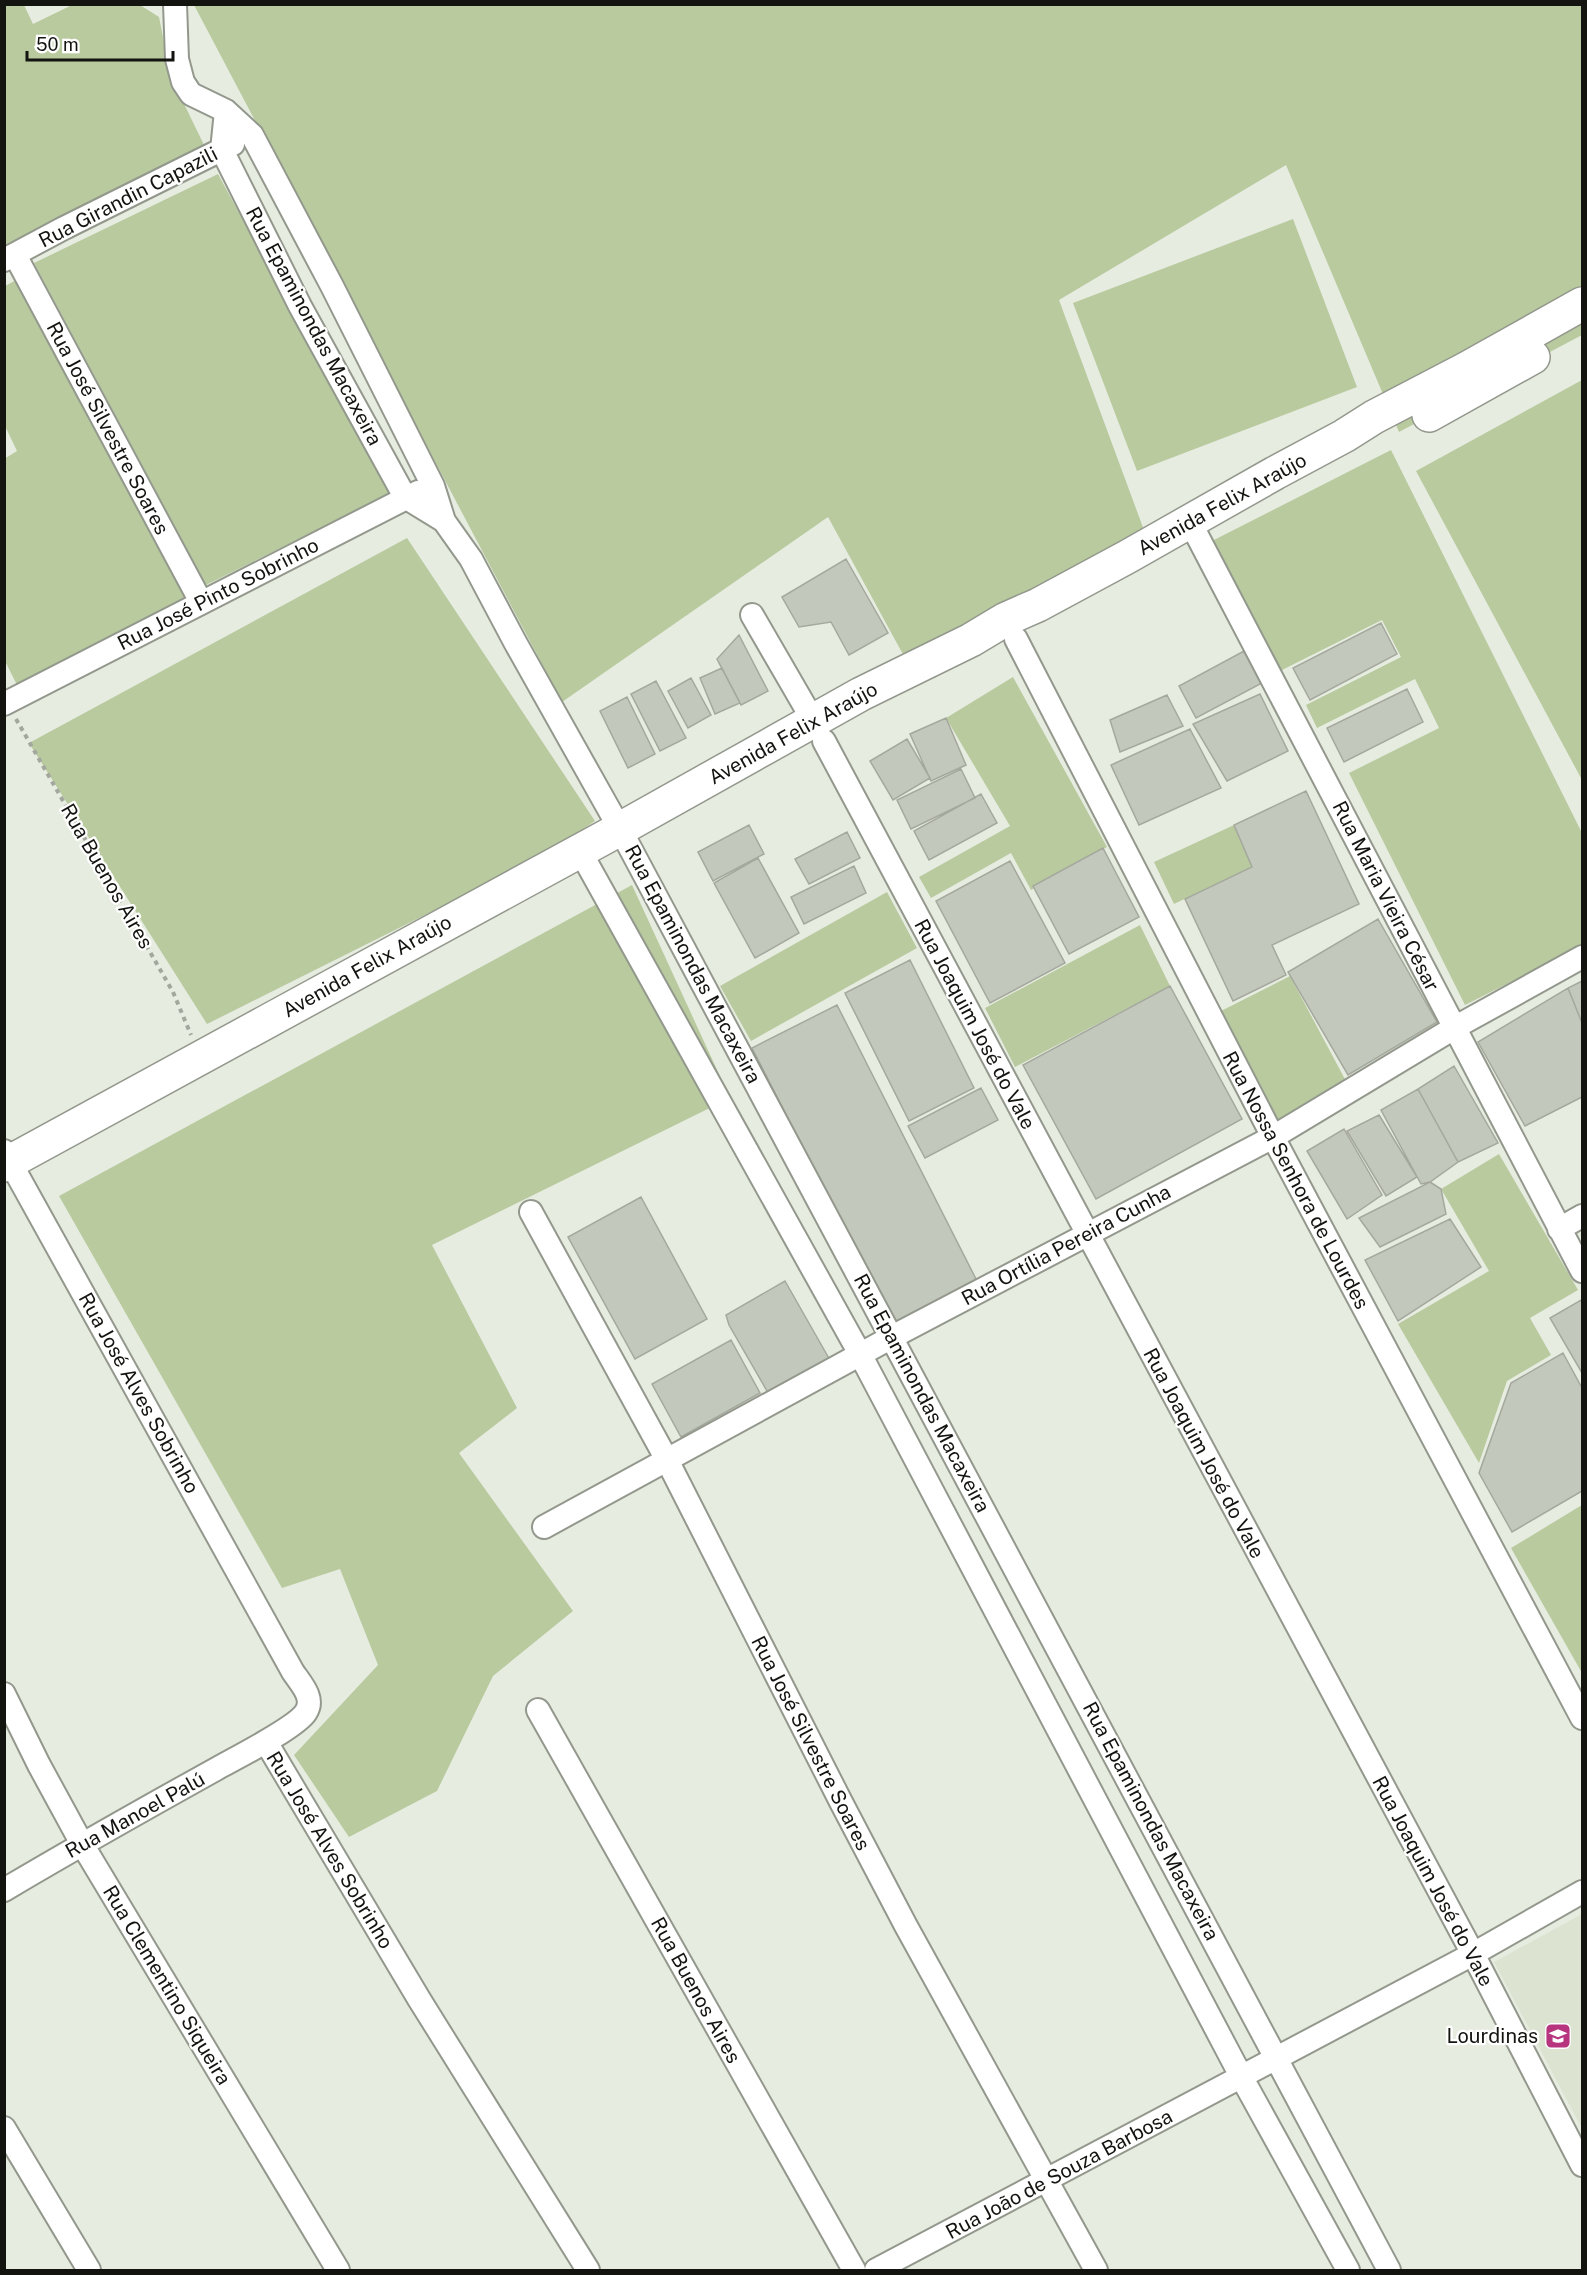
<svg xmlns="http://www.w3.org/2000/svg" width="1587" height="2275" viewBox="0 0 1587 2275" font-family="'Public Sans',sans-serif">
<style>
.built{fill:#dce4d1}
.green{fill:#b9ca9f}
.building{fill:#c3c8bd;stroke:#a4a89d;stroke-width:1.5}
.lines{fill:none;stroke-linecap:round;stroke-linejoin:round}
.street-casing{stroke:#93988d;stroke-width:26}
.secondary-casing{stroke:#93988d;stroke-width:36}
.path{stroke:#a3a79e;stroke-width:4;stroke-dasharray:4.5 4.5;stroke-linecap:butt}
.street{stroke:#fff;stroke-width:22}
.secondary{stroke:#fff;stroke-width:33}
.labels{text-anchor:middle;stroke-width:4.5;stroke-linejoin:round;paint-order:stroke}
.street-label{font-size:20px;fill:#131410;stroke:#fff}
.poi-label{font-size:20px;fill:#131410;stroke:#fff;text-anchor:end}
</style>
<rect width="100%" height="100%" fill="#e7ece1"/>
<path class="built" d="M1582 1914V2129L1494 1962Z"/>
<path class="green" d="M5 5H24L33 24 72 5H140L159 17 171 77 206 149 5 250Z
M194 5H1582V335L1399 432 1286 165 1059 300 1148 541 905 658 828 517 562 702Z
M218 174 391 493 206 585 34 263Z
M1293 219 1357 387 1137 471 1073 303Z
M18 279 197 593 17 685 5 661 4 459 17 451 5 426V286Z
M1582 380V780L1416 471Z
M1391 450 1582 833V946L1465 1005 1349 773 1439 728 1415 679 1317 728 1306 705 1401 657 1382 620 1276 673 1210 542Z
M407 538 595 821 545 855 207 1024 29 743Z
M1013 677 1107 847 1031 890 1011 853 931 898 919 877 1010 826 946 718Z
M1234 825 1252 867 1174 904 1154 862Z
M632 885 730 1098 432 1245 517 1408 459 1453 573 1611 493 1676 437 1791 349 1837 294 1755 378 1665 340 1569 282 1588 59 1196Z
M887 892 917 948 751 1041 720 986Z
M1140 925 1170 986 1015 1067 985 1008Z
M1290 976 1347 1083 1279 1121 1221 1011Z
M1499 1154 1578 1290 1530 1318 1551 1355 1507 1381 1479 1463 1398 1324 1489 1271 1441 1189Z
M1582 1505V1673L1511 1548Z"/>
<path class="building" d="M846 559 888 633 849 655 831 622 799 627 782 597Z
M1381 623 1397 654 1310 700 1293 668Z
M739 635 768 691 741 705 717 659Z
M1244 651 1262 683 1196 718 1179 686Z
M722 668 740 703 715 714 700 678Z
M691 678 711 715 688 728 668 691Z
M656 681 686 738 660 751 631 694Z
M1407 689 1423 722 1344 762 1327 728Z
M1260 694 1288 751 1227 781 1193 724Z
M1167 695 1183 726 1120 752 1110 720Z
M627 697 655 754 628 768 600 711Z
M946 718 966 765 931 781 910 734Z
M1190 729 1221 788 1139 825 1111 765Z
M907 739 930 778 893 800 870 761Z
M961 769 975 798 911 829 897 800Z
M1306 791 1359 904 1272 945 1286 975 1233 1001 1185 899 1252 867 1234 825Z
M981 794 997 823 929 860 914 831Z
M749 825 764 854 713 881 698 852Z
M847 832 860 858 809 884 795 859Z
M1103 848 1139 917 1069 954 1033 886Z
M758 858 799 933 755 958 714 883Z
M1010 861 1065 963 990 1003 936 901Z
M854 866 866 893 804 924 791 897Z
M1378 919 1437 1022 1348 1075 1288 972Z
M910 960 974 1088 909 1121 845 993Z
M1582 981V1023L1568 988Z
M1170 986 1242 1119 1096 1199 1023 1065Z
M1568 988 1582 1023V1097L1525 1126 1478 1042Z
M837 1005 978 1283 894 1326 752 1048Z
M1454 1066 1498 1143 1458 1162 1418 1089Z
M981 1088 998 1120 925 1158 908 1126Z
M1418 1089 1458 1162 1430 1182 1421 1184 1381 1110Z
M1379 1115 1417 1177 1386 1196 1347 1131Z
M1344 1129 1382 1195 1347 1219 1307 1151Z
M1430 1182 1441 1189 1446 1214 1380 1247 1359 1218Z
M641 1197 707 1319 635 1359 568 1237Z
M1450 1219 1481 1267 1398 1321 1365 1260Z
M785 1281 831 1362 771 1398 729 1325 726 1315Z
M1581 1300 1582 1303V1373L1550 1318Z
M731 1340 760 1393 681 1437 652 1384Z
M1563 1353 1582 1388V1491L1512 1532 1479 1473 1511 1383Z"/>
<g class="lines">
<defs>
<path id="street" d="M175 4 177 59 183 82 191 94 226 111 252 135 332 286 433 486 444 521
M226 111 222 150 300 306 405 497 444 521 471 559 515 642 620 829 1389 2270
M15 255 201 602
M4 260 64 228 233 144
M1190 522 1582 1271
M752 615 814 722
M1016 639 1273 1137 1582 1718
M4 704 418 492
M824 741 1473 1954 1582 2165
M580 851 860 1354 1242 2078 1348 2270
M4 1151 293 1672C301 1684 315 1698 306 1712 297 1727 236 1758 218 1768 146 1808 75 1848 4 1890
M531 1212 667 1460 841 1802 906 1926 1096 2270
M1559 1229 1582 1216
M544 1527 892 1337 1273 1137 1454 1028 1582 957
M4 1694 39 1765 82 1844 338 2270
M538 1710 854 2270
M266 1742 419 1999 588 2270
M4 2128 89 2270
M876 2270 1473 1954 1582 1892"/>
<path id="secondary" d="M1429 415 1533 357
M4 1165 620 829 861 694 971 640 1006 619 1038 605 1127 557 1275 473 1344 436 1374 417 1466 369 1582 304"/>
</defs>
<use href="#street" class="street-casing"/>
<use href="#secondary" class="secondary-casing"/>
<path class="path" d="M16 719 173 992 191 1035"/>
<use href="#street" class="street"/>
<use href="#secondary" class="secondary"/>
</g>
<defs>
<symbol id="school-square" viewBox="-11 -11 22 22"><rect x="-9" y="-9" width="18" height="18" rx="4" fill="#b6357e" stroke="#fff"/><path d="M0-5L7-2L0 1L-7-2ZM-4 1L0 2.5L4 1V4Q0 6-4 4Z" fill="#fff"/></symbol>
</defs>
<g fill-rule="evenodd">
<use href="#school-square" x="1543" y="2021" width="30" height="30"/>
</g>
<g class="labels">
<g class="street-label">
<text transform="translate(128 197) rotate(-27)" y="7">Rua Girandin Capazili</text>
<text transform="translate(314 326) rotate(62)" y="7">Rua Epaminondas Macaxeira</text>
<text transform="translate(108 428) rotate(62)" y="7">Rua José Silvestre Soares</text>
<text transform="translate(1222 504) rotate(-29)" y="7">Avenida Felix Araújo</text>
<text transform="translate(218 594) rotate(-27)" y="7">Rua José Pinto Sobrinho</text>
<text transform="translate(793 733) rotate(-29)" y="7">Avenida Felix Araújo</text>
<text transform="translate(107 876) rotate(60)" y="7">Rua Buenos Aires</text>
<text transform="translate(1386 896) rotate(63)" y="7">Rua Maria Vieira César</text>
<text transform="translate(693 964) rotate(62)" y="7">Rua Epaminondas Macaxeira</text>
<text transform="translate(367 966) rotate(-29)" y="7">Avenida Felix Araújo</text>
<text transform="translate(975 1024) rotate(62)" y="7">Rua Joaquim José do Vale</text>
<text transform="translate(1296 1180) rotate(62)" y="7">Rua Nossa Senhora de Lourdes</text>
<text transform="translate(1066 1245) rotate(-28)" y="7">Rua Ortília Pereira Cunha</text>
<text transform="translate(139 1393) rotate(61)" y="7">Rua José Alves Sobrinho</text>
<text transform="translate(922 1393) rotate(62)" y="7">Rua Epaminondas Macaxeira</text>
<text transform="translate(1204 1453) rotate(62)" y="7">Rua Joaquim José do Vale</text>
<text transform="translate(811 1743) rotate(63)" y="7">Rua José Silvestre Soares</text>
<text transform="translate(135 1815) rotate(-29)" y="7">Rua Manoel Palú</text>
<text transform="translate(1151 1821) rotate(62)" y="7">Rua Epaminondas Macaxeira</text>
<text transform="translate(330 1850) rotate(59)" y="7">Rua José Alves Sobrinho</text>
<text transform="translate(1433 1881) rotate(62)" y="7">Rua Joaquim José do Vale</text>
<text transform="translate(167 1985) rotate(59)" y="7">Rua Clementino Siqueira</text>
<text transform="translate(696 1990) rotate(61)" y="7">Rua Buenos Aires</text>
<text transform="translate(1059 2174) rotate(-28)" y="7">Rua João de Souza Barbosa</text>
</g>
<g class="poi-label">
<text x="1538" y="2043">Lourdinas</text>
</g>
</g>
<rect width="1587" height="2275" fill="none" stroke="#131410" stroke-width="12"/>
<path d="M27 51v9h146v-9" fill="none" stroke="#131410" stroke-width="3"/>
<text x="36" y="51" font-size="18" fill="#131410" stroke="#ffffff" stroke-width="4.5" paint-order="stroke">50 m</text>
</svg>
